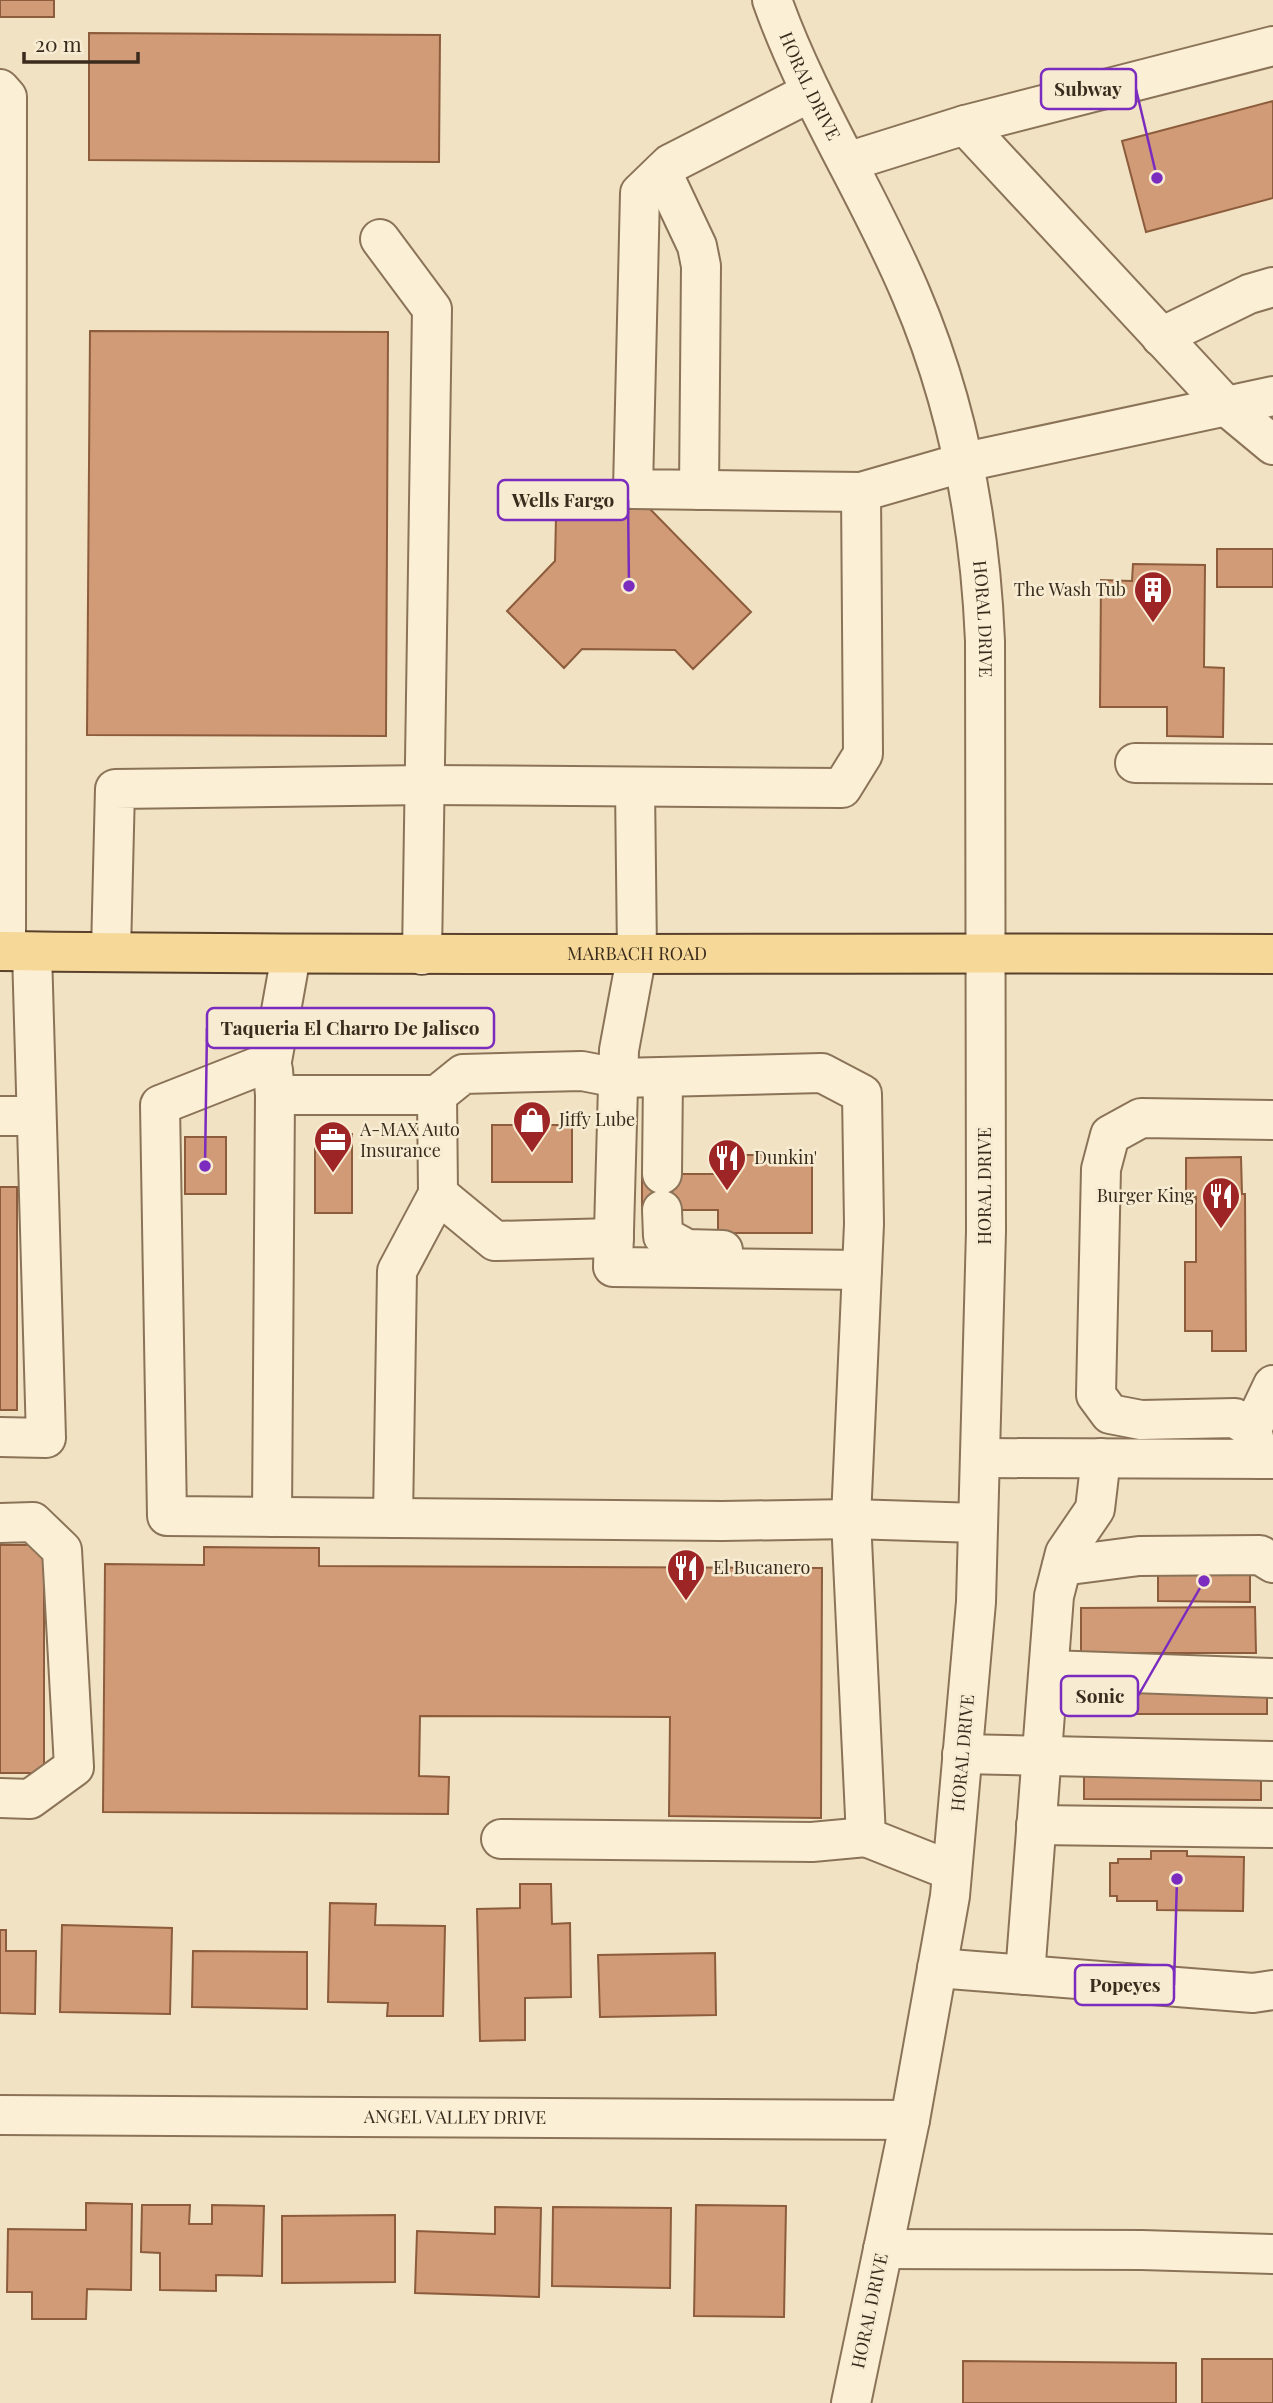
<svg xmlns="http://www.w3.org/2000/svg" width="1273" height="2403" viewBox="0 0 1273 2403" font-family="'Playfair Display',serif">
<style>
.building{fill:#d09b76;stroke:#8c5c3c;stroke-width:2}
.lines{fill:none;stroke-linecap:round;stroke-linejoin:round}
.minor-casing{stroke:#8b7358;stroke-width:42}
.major-casing{stroke:#59412c;stroke-width:42}
.minor{stroke:#fbefd6;stroke-width:38}
.major{stroke:#f6d898;stroke-width:38}
.labels{text-anchor:middle;stroke-width:5;stroke-linejoin:round;paint-order:stroke}
.street-label{font-size:18px;fill:#3a2b1d;stroke:#f7ecd2}
.poi-label{font-size:18px;fill:#3a2b1d;stroke:#f7ecd2;text-anchor:start}
.leader{fill:none;stroke:#7b2cbf;stroke-width:2.5}
.callout-dot{fill:#7b2cbf;stroke:#f7ecd2;stroke-width:2.5}
.callout{fill:#f7ecd2;stroke:#7b2cbf;stroke-width:2.5}
.callout-label{font-size:19px;text-anchor:middle;font-weight:bold;fill:#3a2b1d}
</style>
<rect width="100%" height="100%" fill="#f0e2c2"/>
<path class="building" d="M0 0H54V17H0Z
M89 33 440 35 439 162 89 160Z
M1273 101V198L1146 232 1122 141Z
M90 331 388 332 386 736 87 735Z
M610 509H650L751 612 693 669 675 650 582 649 564 668 507 611 555 561 556 518H601Z
M1217 549H1273V587H1217Z
M1133 564 1205 565 1204 667 1224 668 1223 737 1167 736V707H1100L1101 580 1132 581Z
M492 1125H572V1182H492Z
M315 1134H352V1213H315Z
M185 1137H226V1194H185Z
M718 1155H812V1233H718V1210H642V1174H718Z
M1241 1157 1242 1194H1245L1246 1351H1212V1331H1185V1262H1196V1197H1186V1158Z
M0 1187H17V1410H0Z
M0 1545H44V1773H0Z
M204 1547 319 1548V1566L822 1568 821 1818 669 1816 670 1717 420 1716 419 1776 449 1777 448 1814 103 1812 105 1564 204 1565Z
M1158 1559 1250 1561V1602L1158 1601Z
M1255 1607 1256 1653H1081V1608Z
M1111 1688H1267V1714H1110Z
M1084 1773 1261 1774V1800L1084 1799Z
M1151 1851H1187V1856L1244 1857 1243 1911 1157 1910V1901H1117V1896H1110V1863H1118V1859H1151Z
M520 1884H551L552 1924 570 1923 571 1997 525 1998V2040L480 2041 477 1909 520 1908Z
M330 1903 376 1904 375 1925 445 1926 443 2016H387L388 2003 328 2002Z
M62 1925 172 1928 170 2014 60 2012Z
M0 1930H6V1951H36L35 2014 0 2013Z
M193 1951 307 1952V2009L192 2007Z
M715 1953 716 2015 600 2017 598 1955Z
M86 2203 132 2204 131 2290 87 2289 86 2319H32V2292H7L8 2229 86 2230Z
M142 2205H190L189 2224H212V2205L264 2206 262 2276 216 2275V2291L160 2290V2253L141 2252Z
M696 2205 786 2206 784 2317 694 2316Z
M495 2207 541 2208 539 2297 415 2293 417 2231 495 2234Z
M553 2207 671 2208 670 2288 552 2286Z
M395 2215V2282L282 2283V2216Z
M1202 2359H1273V2403H1202Z
M963 2361 1176 2363V2403H963Z"/>
<g class="lines">
<defs>
<g id="minor">
<path id="s1" d="M772 0C808 102 869 194 911 294 958 404 980 521 985 641L986 1231 976 1602 950 1896 910 2120 851 2403"/>
<path d="M0 89 7 97 6 951"/>
<path d="M811 92 670 164 640 193 633 489 861 492"/>
<path d="M965 125 1273 46"/>
<path d="M847 162 965 125 1226 406 1273 445"/>
<path d="M662 172 697 246 701 266 699 490"/>
<path d="M380 239 432 309 422 955"/>
<path d="M1161 337 1249 294 1273 287"/>
<path d="M1135 763 1273 764"/>
<path d="M635 787 637 953 619 1050 613 1267 862 1270"/>
<path d="M111 951 115 789 425 785 842 788 863 754 861 492 965 462 1273 396"/>
<path d="M291 955 272 1061 160 1105 167 1516 722 1521 851 1519 978 1523"/>
<path d="M275 1095H437L438 1194 397 1271 393 1518"/>
<path d="M437 1095 463 1074 582 1071 618 1078 822 1073 862 1094 864 1224 851 1519 866 1837 952 1871"/>
<path d="M0 1116H36"/>
<path d="M662 1174 663 1077"/>
<path d="M438 1194 495 1241 614 1238"/>
<path d="M662 1210 663 1236 687 1249 723 1250"/>
<path d="M1252 1429 1273 1385"/>
<path d="M0 1437 46 1438 32 952"/>
<path d="M980 1458 1273 1459"/>
<path d="M1259 1459 1252 1429 1235 1418 1141 1420 1110 1414 1096 1395 1101 1169 1110 1135 1141 1118 1273 1120"/>
<path d="M272 1517 275 1095 273 1070"/>
<path d="M0 1523 33 1522 62 1550 74 1767 30 1799 0 1798"/>
<path d="M1062 1566 1139 1556 1260 1555 1273 1563"/>
<path d="M1049 1670 1273 1678"/>
<path d="M962 1754 1273 1761"/>
<path d="M1036 1825 1273 1828"/>
<path d="M501 1839 812 1842 866 1837"/>
<path d="M937 1968 1253 1993 1273 1990"/>
<path d="M1025 1975 1054 1596 1065 1553 1095 1509 1101 1458"/>
<path id="s2" d="M0 2115 910 2120"/>
<path d="M883 2249 1142 2250 1273 2254"/>
</g>
<g id="major">
<path id="s3" d="M0 951C424 957 849 952 1273 954"/>
</g>
</defs>
<use href="#minor" class="minor-casing"/>
<use href="#major" class="major-casing"/>
<use href="#minor" class="minor"/>
<use href="#major" class="major"/>
</g>
<defs>
<symbol id="building-pin" viewBox="-11 -11 22 30"><path d="M0 17L-7.5 6A9.5 9.5 0 1 1 7.5 6Z" fill="#9d2526" stroke="#f7ecd2"/><path d="M-4-6H4V6H1V3H-1V6H-4ZM-2.5-4.3h1.7v1.8h-1.7ZM.8-4.3h1.7v1.8H.8ZM-2.5-1h1.7V.8h-1.7ZM.8-1h1.7V.8H.8Z" fill="#fff"/></symbol>
<symbol id="shop-pin" viewBox="-11 -11 22 30"><path d="M0 17L-7.5 6A9.5 9.5 0 1 1 7.5 6Z" fill="#9d2526" stroke="#f7ecd2"/><path d="M-5-2.5h2.3a2.7 3.5 0 0 1 5.4 0H5L5.5 6h-11ZM-1.5-2.5h3a1.5 2.3 0 0 0-3 0Z" fill="#fff"/></symbol>
<symbol id="office-pin" viewBox="-11 -11 22 30"><path d="M0 17L-7.5 6A9.5 9.5 0 1 1 7.5 6Z" fill="#9d2526" stroke="#f7ecd2"/><path d="M-6-3h4V-5.5h4V-3h4V5H-6ZM-1-4.5V-3h2v-1.5ZM-6 0V1H6V0Z" fill="#fff"/></symbol>
<symbol id="restaurant-pin" viewBox="-11 -11 22 30"><path d="M0 17L-7.5 6A9.5 9.5 0 1 1 7.5 6Z" fill="#9d2526" stroke="#f7ecd2"/><path d="M-5-6h1v4h1v-4h1v4h1v-4h1v5L-1.5 .5V6h-2V.5L-5-1ZM5-6V6H3V1.5H1.5Q1.5-4 5-6Z" fill="#fff"/></symbol>
</defs>
<g fill-rule="evenodd">
<use href="#building-pin" x="1131" y="568" width="44" height="60"/>
<use href="#shop-pin" x="510" y="1098" width="44" height="60"/>
<use href="#office-pin" x="311" y="1118" width="44" height="60"/>
<use href="#restaurant-pin" x="705" y="1136" width="44" height="60"/>
<use href="#restaurant-pin" x="1199" y="1174" width="44" height="60"/>
<use href="#restaurant-pin" x="664" y="1546" width="44" height="60"/>
</g>
<g class="labels">
<g class="street-label">
<text dy="6" stroke="none"><textPath href="#s1" startOffset="94">HORAL DRIVE</textPath></text>
<text dy="6" stroke="none"><textPath href="#s1" startOffset="660">HORAL DRIVE</textPath></text>
<text dy="6" stroke="none"><textPath href="#s3" startOffset="637">MARBACH ROAD</textPath></text>
<text transform="translate(985 1186) rotate(-90)" y="6">HORAL DRIVE</text>
<text transform="translate(963 1753) rotate(-85)" y="6">HORAL DRIVE</text>
<text dy="6" stroke="none"><textPath href="#s2" startOffset="455">ANGEL VALLEY DRIVE</textPath></text>
<text transform="translate(870 2311) rotate(-78)" y="6">HORAL DRIVE</text>
</g>
<g class="poi-label">
<text x="1126" y="596" text-anchor="end">The Wash Tub</text>
<text x="559" y="1126">Jiffy Lube</text>
<text x="360" y="1136">A-MAX Auto<tspan x="360" dy="21">Insurance</tspan></text>
<text x="754" y="1164">Dunkin'</text>
<text x="1194" y="1202" text-anchor="end">Burger King</text>
<text x="713" y="1574">El Bucanero</text>
</g>
</g>
<path class="leader" d="M1157 178L1136 89M629 586L628 500M205 1166L207 1028M1204 1581L1138 1696M1177 1879L1174 1985"/>
<g class="callout-dot">
<circle cx="1157" cy="178" r="7"/>
<circle cx="629" cy="586" r="7"/>
<circle cx="205" cy="1166" r="7"/>
<circle cx="1204" cy="1581" r="7"/>
<circle cx="1177" cy="1879" r="7"/>
</g>
<g class="callout">
<rect x="1041" y="69" width="95" height="40" rx="7"/>
<rect x="498" y="480" width="130" height="40" rx="7"/>
<rect x="207" y="1008" width="287" height="40" rx="7"/>
<rect x="1061" y="1676" width="77" height="40" rx="7"/>
<rect x="1075" y="1965" width="99" height="40" rx="7"/>
</g>
<g class="callout-label">
<text x="1088" y="96">Subway</text>
<text x="563" y="507">Wells Fargo</text>
<text x="350" y="1035">Taqueria El Charro De Jalisco</text>
<text x="1100" y="1703">Sonic</text>
<text x="1125" y="1992">Popeyes</text>
</g>
<path d="M24 52v10h114v-10" fill="none" stroke="#3a2b1d" stroke-width="3.5"/>
<text x="35" y="52" font-size="21" fill="#3a2b1d" stroke="#f7ecd2" stroke-width="5" paint-order="stroke">20 m</text>
</svg>
